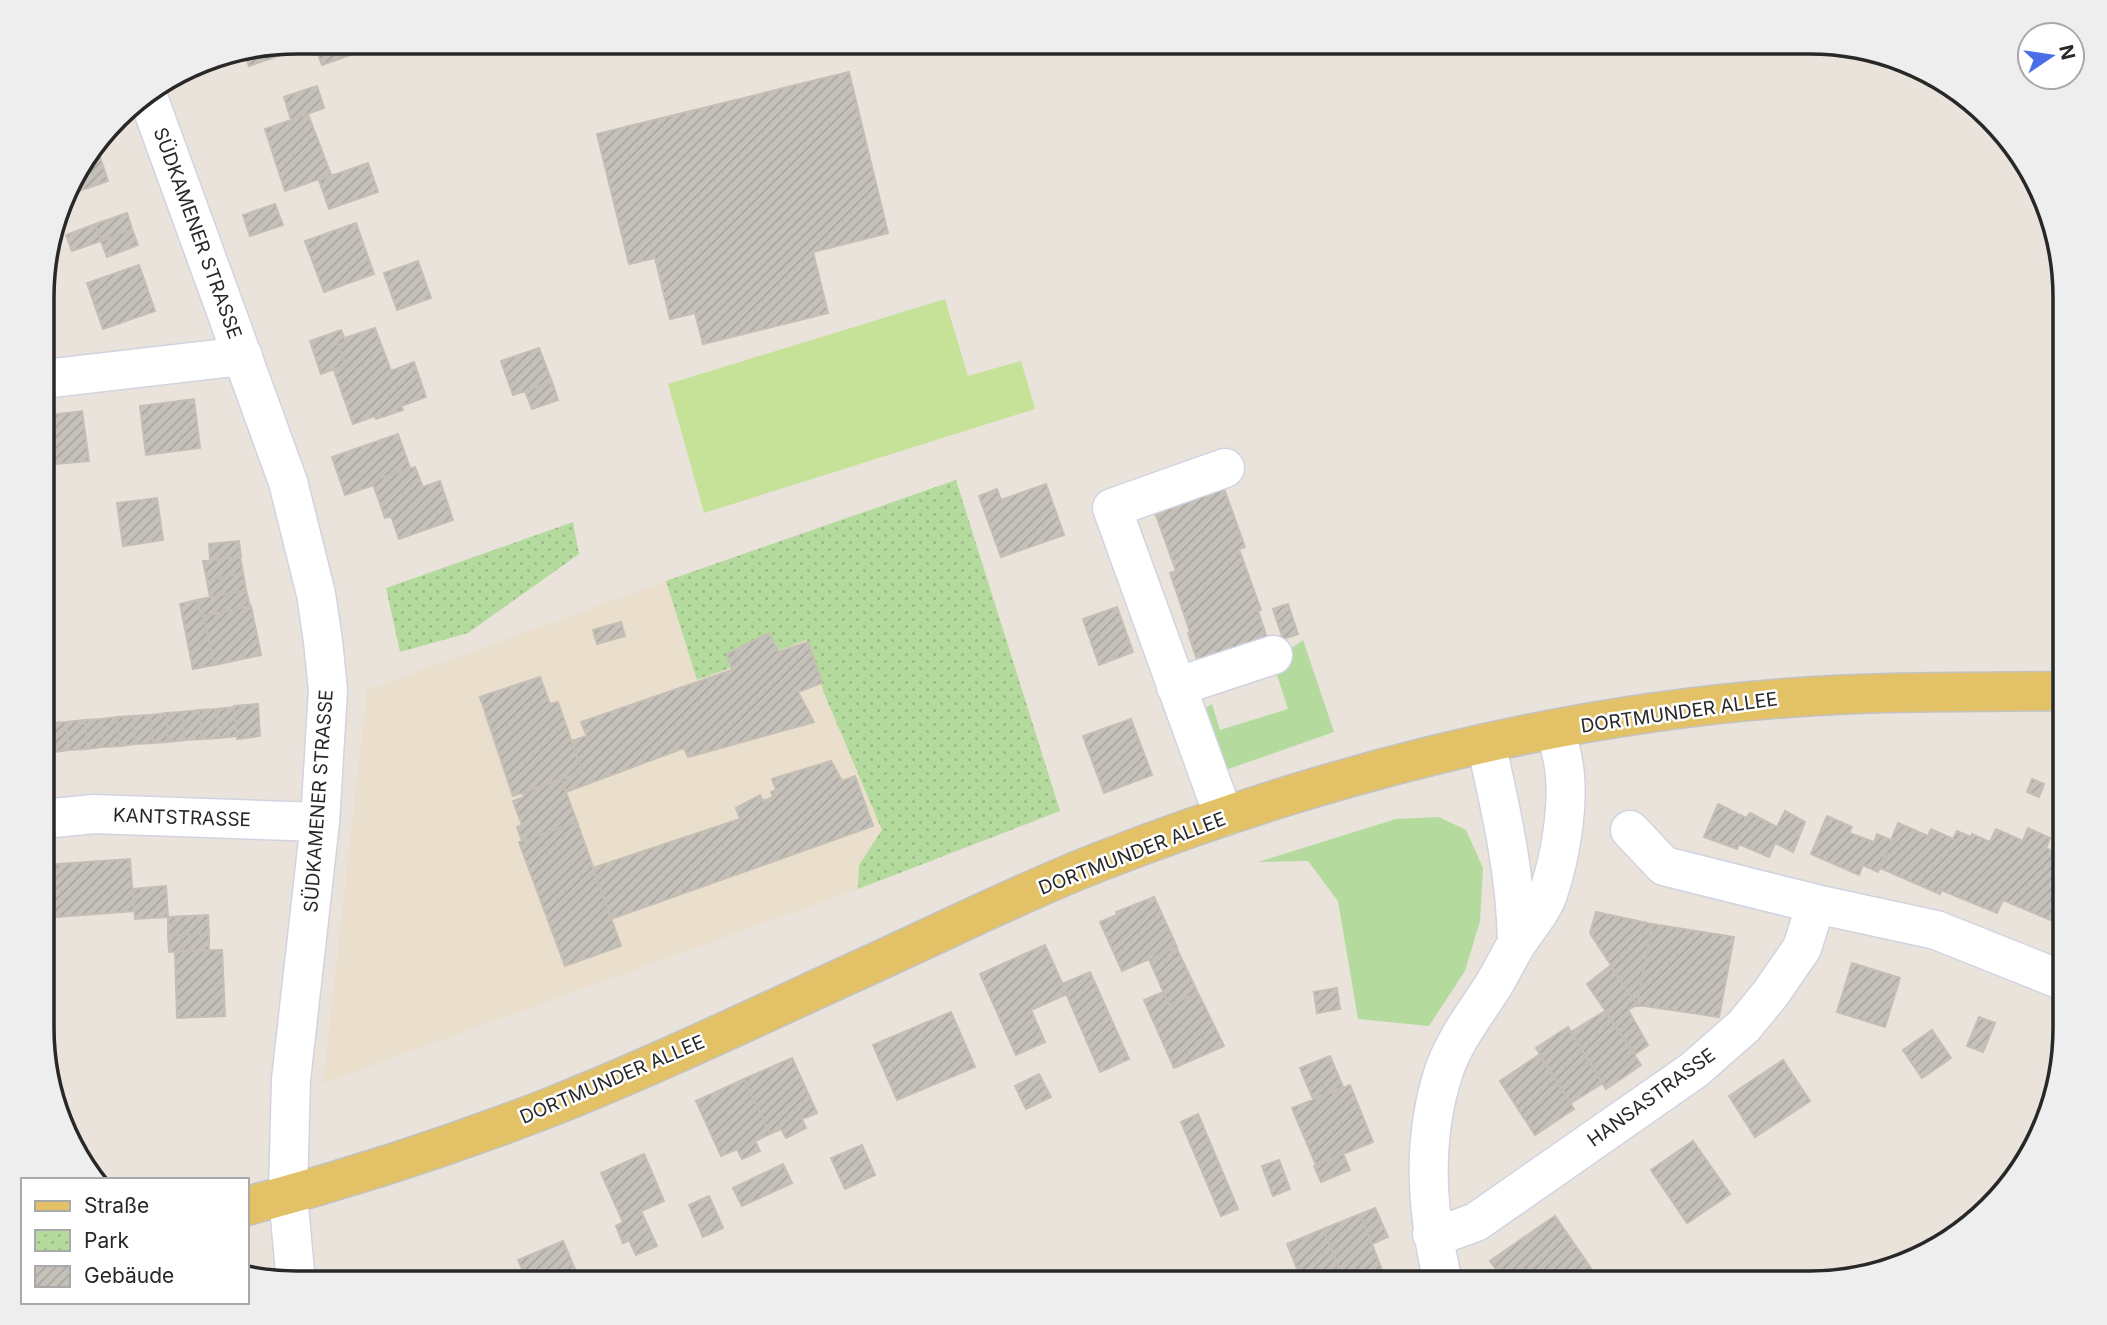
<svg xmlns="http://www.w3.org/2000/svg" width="2107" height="1325" viewBox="0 0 2107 1325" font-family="Inter,sans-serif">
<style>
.education{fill:#eadfcc}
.grass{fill:#b4db9d}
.park{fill:url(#park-dots)}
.pitch{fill:#c6e299}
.building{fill:url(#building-hatch);stroke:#c4beb5;stroke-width:2}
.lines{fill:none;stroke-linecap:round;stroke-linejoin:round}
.minor-casing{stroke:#d1d4e0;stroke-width:41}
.major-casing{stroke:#c3c3c3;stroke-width:41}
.minor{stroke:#fff;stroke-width:38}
.major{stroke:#e2c167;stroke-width:38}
.labels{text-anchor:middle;stroke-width:5;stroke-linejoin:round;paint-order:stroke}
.street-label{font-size:19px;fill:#282828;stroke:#fff}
.rim{fill:none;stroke:#282828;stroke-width:3.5}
</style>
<defs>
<pattern id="park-dots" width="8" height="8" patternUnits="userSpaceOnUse" patternTransform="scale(1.75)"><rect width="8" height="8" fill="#b4db9d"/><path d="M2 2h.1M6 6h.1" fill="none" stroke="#9bbc87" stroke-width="1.8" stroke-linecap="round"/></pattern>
<pattern id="building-hatch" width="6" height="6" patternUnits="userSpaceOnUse" patternTransform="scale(1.75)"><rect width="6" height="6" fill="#c5c1ba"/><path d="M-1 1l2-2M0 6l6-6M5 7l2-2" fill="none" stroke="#a9a6a0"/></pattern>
</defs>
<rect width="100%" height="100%" fill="#e9e3db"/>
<path class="education" d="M956 480 1060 811 858 889 323 1083 367 690 666 581Z"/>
<path class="grass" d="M1303 640 1334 732 1217 773 1202 710 1212 704 1220 730 1288 709 1276 672 1289 650Z
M1439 817 1466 830 1483 868 1480 921 1465 971 1429 1026 1358 1019 1338 901 1308 861 1258 862 1396 819Z"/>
<path class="park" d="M956 480 1060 811 858 889 859 865 882 830 824 693 807 640 697 680 666 581Z
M573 522 579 554 468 633 400 652 386 588Z"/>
<path class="pitch" d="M945 299 968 376 1021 361 1035 409 704 513 668 384Z"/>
<path class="building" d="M319 42H365L367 49 322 65 314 44Z
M290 43 293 51 249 66 244 53Z
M849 72 888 233 813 252 828 313 703 344 695 313 670 319 655 258 629 264 597 134Z
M317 86 324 108 291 120 284 97Z
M308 114 331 175 285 191 265 129Z
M97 148 108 181 65 196 69 184Z
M368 163 378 192 329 209 319 180Z
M275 204 283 225 250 236 243 215Z
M127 213 132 229 101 241 95 224Z
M356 223 374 274 324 292 305 241Z
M95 224 101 241 72 251 66 235Z
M132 229 138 245 107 257 101 241Z
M418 261 431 298 397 310 384 273Z
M139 265 155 311 103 329 87 283Z
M375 328 391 371 414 362 426 397 401 406 403 410 376 419 375 416 353 424 334 370 346 365 338 345 346 342 345 338Z
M341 330 346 342 338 345 346 365 321 374 310 341Z
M539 348 552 382 513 395 501 361Z
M552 382 558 400 532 409 525 391Z
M194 399 200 448 146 455 140 406Z
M82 411 89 461 44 465V416Z
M398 434 410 468 372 481 374 485 345 495 332 457Z
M415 467 423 487 440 481 453 520 399 539 391 516 385 518 372 481Z
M1222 483 1245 547 1239 549 1261 610 1258 611 1267 638 1198 663 1188 633 1190 632 1170 573 1176 571 1153 507Z
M1046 484 1064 535 1001 557 979 496 997 489 1001 500Z
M157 498 163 540 123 546 117 503Z
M239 541 241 557 210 560 209 544Z
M240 557 243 573 207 581 203 561Z
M243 573 246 590 210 597 207 581Z
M246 590 250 606 201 616 197 600Z
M197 600 201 616H204L214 665 193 669 180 604Z
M1288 604 1298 634 1283 639 1273 609Z
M251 606 261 655 214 665 204 616Z
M1117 607 1133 652 1099 665 1083 619Z
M621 622 625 636 597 644 593 630Z
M769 633 778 652 808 642 822 683 798 692 814 722 688 757 684 748 566 792 561 779 582 772 572 741 587 736 581 722 732 670 727 654Z
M540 677 550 704 558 702 582 772 513 796 480 697Z
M258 704 260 736 237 739 234 706Z
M234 707 237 736 219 738 217 709Z
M217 709 219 738 202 739 199 710Z
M199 710 202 739 185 740 182 712Z
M182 712 185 740 168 742 166 713Z
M166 713 168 742 153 743 150 715Z
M150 715 153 743 135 744 133 716Z
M133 716 135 744 120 746 117 717Z
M117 717 120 746 103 747 101 719Z
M101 719 103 747 87 749 85 720Z
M1131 719 1152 775 1104 793 1083 736Z
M85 720 87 749 69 750 66 722Z
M66 722 69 750 54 752 52 723Z
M44 723H52L54 752H44Z
M831 761 842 781 855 776 873 826 611 919 593 868 740 819 736 808 760 795 763 801 773 797 771 792 776 790 772 779Z
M561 779 577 822 522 841 517 827 522 825 513 801 524 797 523 792Z
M2032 779 2044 784 2039 797 2027 792Z
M1718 804 1746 818 1750 813 1777 827 1785 811 1805 822 1793 852 1775 843 1769 857 1739 844 1737 849 1704 837Z
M1827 816 1852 827 1849 833 1874 842 1877 834 1891 840 1878 872 1863 865 1859 875 1811 854Z
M577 822 621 946 565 966 519 842Z
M1898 823 1928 836 1931 829 1953 839 1957 831 1971 837 1972 834 1990 842 1996 829 2023 841 2028 828 2050 838 2046 848 2064 856V920L2062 925 2003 900 1997 913 1941 890 1940 894 1880 868Z
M130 859 134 911 44 918V865Z
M166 886 168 917 135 919 133 889Z
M1154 897 1177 947 1122 971 1100 922 1117 915 1116 912Z
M1596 912 1652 924 1637 1005 1590 933Z
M208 915 209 934 168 935V917Z
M1652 924 1734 937 1719 1017 1637 1005Z
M209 934V950L169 952 168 935Z
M1045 945 1067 994 1031 1010 1045 1042 1016 1055 980 974Z
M1176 947 1198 993 1169 1005 1149 959Z
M222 950 225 1016 177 1018 175 951Z
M1852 963 1900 978 1885 1027 1837 1012Z
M1610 966 1637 1005 1628 1010 1648 1045 1635 1054 1587 984Z
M1090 972 1129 1059 1100 1072 1062 984Z
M1337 988 1340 1009 1317 1013 1314 992Z
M1163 992 1169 1005 1198 993 1224 1046 1174 1068 1144 1000Z
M1605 1011 1641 1065 1606 1089 1571 1032Z
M951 1012 975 1067 897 1100 873 1045Z
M1979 1017 1995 1023 1983 1052 1967 1046Z
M1568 1027 1603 1083 1571 1103 1536 1048Z
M1932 1030 1951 1058 1922 1078 1903 1050Z
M1539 1055 1574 1109 1535 1135 1500 1081Z
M1330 1056 1343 1087 1313 1099 1300 1068Z
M792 1058 817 1113 802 1119 806 1128 786 1138 781 1129 770 1134 744 1079Z
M1783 1060 1810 1101 1755 1137 1729 1096Z
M1039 1074 1051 1097 1026 1109 1015 1086Z
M744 1079 770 1134 755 1141 760 1151 742 1159 737 1149 721 1156 696 1101Z
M1350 1085 1373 1142 1316 1165 1292 1108Z
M1198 1114 1238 1209 1221 1216 1181 1122Z
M1693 1141 1730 1194 1687 1223 1651 1170Z
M862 1145 875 1175 845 1189 831 1158Z
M644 1154 664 1201 641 1211 657 1246 636 1255 629 1240 623 1243 616 1226 623 1222 601 1173Z
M1343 1154 1350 1170 1321 1182 1314 1166Z
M1279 1160 1290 1189 1273 1196 1262 1166Z
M783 1164 792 1183 742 1206 733 1188Z
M709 1196 723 1228 703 1237 689 1205Z
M1375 1208 1388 1237 1372 1244 1360 1214Z
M1360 1214 1372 1244 1387 1283H1345L1323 1229Z
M1555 1216 1597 1277 1589 1283H1506L1490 1261Z
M1323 1229 1345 1283H1303L1287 1244Z
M563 1241 581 1283H500L524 1273 518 1260Z
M1231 1275 1236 1277 1238 1283H1214Z"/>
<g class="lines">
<defs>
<path id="minor" d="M147 94 288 482 316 594 323 641 328 690 320 822 291 1080 288 1195 296 1283
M44 379 243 356
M1176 687 1273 655
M1486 743C1501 810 1516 875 1517 943
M1224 817 1112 508 1225 468
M44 819 94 814 320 822
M1630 830 1664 866 1816 904 1936 930 2064 981
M1432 1234 1454 1230 1476 1222 1694 1070 1744 1026 1771 993 1802 948 1816 904
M1443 1283C1427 1212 1421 1144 1443 1074 1453 1042 1475 1014 1493 986 1501 973 1508 958 1516 945 1527 927 1543 911 1549 891 1560 858 1568 810 1565 776 1564 760 1559 744 1556 729"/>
<path id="major" d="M247 1206C348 1179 450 1146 548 1108 657 1065 764 1013 872 964 947 930 1022 892 1099 862 1316 777 1553 715 1787 698 1879 691 1972 692 2064 691"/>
</defs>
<use href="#minor" class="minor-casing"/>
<use href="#major" class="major-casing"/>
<use href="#minor" class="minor"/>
<use href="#major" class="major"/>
</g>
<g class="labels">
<g class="street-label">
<text transform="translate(198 233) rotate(70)" y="7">SÜDKAMENER STRASSE</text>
<text transform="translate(1679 712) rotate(-8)" y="7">DORTMUNDER ALLEE</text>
<text transform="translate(318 801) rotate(-86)" y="7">SÜDKAMENER STRASSE</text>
<text transform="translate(182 817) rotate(2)" y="7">KANTSTRASSE</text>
<text transform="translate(1132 853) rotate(-21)" y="7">DORTMUNDER ALLEE</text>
<text transform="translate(612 1079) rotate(-23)" y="7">DORTMUNDER ALLEE</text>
<text transform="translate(1651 1097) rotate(-36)" y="7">HANSASTRASSE</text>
</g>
</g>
<path d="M0 0H2107V1325H0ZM297 54H1810A243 243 0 0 1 2053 297V1028A243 243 0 0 1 1810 1271H297A243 243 0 0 1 54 1028V297A243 243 0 0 1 297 54Z" fill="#eee" fill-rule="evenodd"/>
<path class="rim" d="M297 54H1810A243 243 0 0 1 2053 297V1028A243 243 0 0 1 1810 1271H297A243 243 0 0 1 54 1028V297A243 243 0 0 1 297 54Z"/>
<rect x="21" y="1178" width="228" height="126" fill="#ffffff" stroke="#a9a9a9" stroke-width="2"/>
<rect x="35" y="1201" width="35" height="10" fill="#e2c167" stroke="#a9a9a9" stroke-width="2"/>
<text x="84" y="1213" font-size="21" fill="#282828">Straße</text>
<rect x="35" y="1230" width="35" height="21" fill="url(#park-dots)" stroke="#a9a9a9" stroke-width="2"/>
<text x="84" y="1248" font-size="21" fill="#282828">Park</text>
<rect x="35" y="1266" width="35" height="21" fill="url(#building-hatch)" stroke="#a9a9a9" stroke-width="2"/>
<text x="84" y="1283" font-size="21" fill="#282828">Gebäude</text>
<g transform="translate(2051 56) rotate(77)"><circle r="33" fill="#ffffff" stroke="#a9a9a9" stroke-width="2"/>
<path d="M0-5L12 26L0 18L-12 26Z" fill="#4a6ee8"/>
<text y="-10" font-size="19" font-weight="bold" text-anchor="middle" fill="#282828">N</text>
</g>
</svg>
